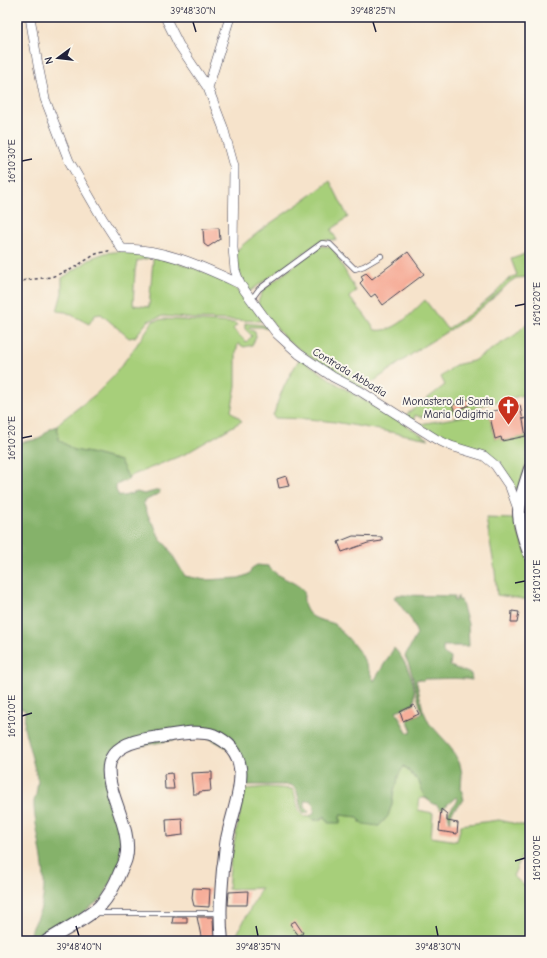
<svg xmlns="http://www.w3.org/2000/svg" width="547" height="958" viewBox="0 0 547 958" font-family="'Comic Neue',sans-serif">
<style>
.green{fill:#a7cf7a;stroke:#64785a}
.forest{fill:#85b26a;stroke:#546a52}
.building{fill:#f6ae9a}
.lines{fill:none;stroke-linecap:round;stroke-linejoin:round}
.lane-casing{stroke:#423f51;stroke-width:6}
.street-casing{stroke:#423f51;stroke-width:10}
.secondary-casing{stroke:#423f51;stroke-width:14}
.path{stroke:#423f51;stroke-width:1.5;stroke-dasharray:3 3;stroke-linecap:butt}
.lane{stroke:#fff;stroke-width:4.5}
.street{stroke:#fff;stroke-width:9}
.secondary{stroke:#fff;stroke-width:12}
.ticks{fill:none;stroke:#22223b;stroke-width:1.5}
.labels{text-anchor:middle;stroke-width:4;stroke-linejoin:round;paint-order:stroke}
.street-label{font-size:11px;fill:#22223b;stroke:#fbf7ec}
.poi-label{font-size:11px;fill:#22223b;stroke:#fbf7ec;text-anchor:end}
.neatline{fill:none;stroke:#22223b;stroke-width:1.5}
.ticks-label{font-size:10px;text-anchor:middle;fill:#22223b}
</style>
<rect width="100%" height="100%" fill="#fbf7ec"/>
<filter id="ink" filterUnits="userSpaceOnUse"><feTurbulence type="fractalNoise" baseFrequency=".025" numOctaves="2"/><feDisplacementMap in="SourceGraphic" scale="8" xChannelSelector="R" yChannelSelector="G"/><feConvolveMatrix kernelMatrix="1 2 1 2 8 2 1 2 1" color-interpolation-filters="sRGB"/></filter>
<filter id="wash" filterUnits="userSpaceOnUse"><feTurbulence type="fractalNoise" baseFrequency=".012" numOctaves="4" result="noise"/><feDisplacementMap in="SourceGraphic" scale="16" xChannelSelector="R" yChannelSelector="G"/><feGaussianBlur stdDeviation="0.9" result="paint"/><feColorMatrix in="noise" values="0 0 0 0 0 0 0 0 0 0 0 0 0 0 0 0 0 1.4 0 .05"/><feComposite in="paint" operator="in"/></filter>
<g filter="url(#wash)">
<rect width="100%" height="100%" fill="#f6e3cb"/>
<path class="green" d="M330 181 348 217 331 230 337 240H325L319 242 249 292C242 279 234 265 237 250 265 224 300 205 330 181Z
M320 246 332 247 356 291 349 297 364 314 375 330C396 333 411 313 425 300L447 329C462 320 477 309 491 297 500 289 505 279 517 275L511 259 520 256 530 251V277L516 278 510 282 489 302 466 320 422 347 360 391 286 340 258 304 259 299 264 289Z
M123 251 152 255 149 258 137 261 135 271 133 305 149 307 153 260 155 256C179 263 223 275 240 292 249 300 256 312 263 321L197 319 163 316 148 321 135 337 129 338 101 314 95 315 89 324 66 312 57 311 62 293V278L94 257 105 253Z
M164 319 235 323 237 325 233 329 246 342 252 336 245 329V323L263 325 266 326 267 329 262 327H249V329L255 332 256 337 252 345 244 347 239 344H238L236 352V386L231 411 242 421 185 454 128 477 120 461 90 453 74 450 59 440 57 426 61 421 96 394 112 378 136 346 153 321Z
M530 320V396L525 397 524 395 483 405 469 411 420 417 415 415 414 419 411 420 403 417 445 385 441 377 455 365 473 361 505 341 515 335Z
M300 358 337 384 429 439 335 422 309 419 274 418 273 414H274C279 394 289 376 300 358Z
M489 412 495 439 501 437 502 441 526 436C528 458 526 469 518 490L516 489 503 469 487 452 483 453 442 438 420 424Z
M486 518 515 519 518 532 530 562V600L497 595 495 571Z
M403 766 419 782 425 798H420L418 810 433 813 431 837 457 841 461 825 499 820 530 827V839L513 876 530 890V941H226L225 938H235L261 888 228 889 231 857 241 809H240L246 789 267 787 292 789C298 797 295 811 305 817L310 816 313 820H320L324 818 325 815 340 823V815L359 817 360 822 379 826 388 816 392 804 394 789 397 784 398 776Z"/>
<path class="forest" d="M57 426 59 440 74 450 90 453 120 461 129 479 116 485V490L119 496H124L137 492 144 494 159 490 160 493 143 502 150 520 155 527 160 539 167 546 185 576 205 580 239 578 247 575 250 573 252 568 257 565 268 566C277 578 294 580 304 591 305 594 303 597 304 601 306 620 321 619 335 624L338 629 347 637 361 654 374 681 394 648C407 662 418 686 414 705V704L396 711 407 733 412 731 407 719 422 713C416 694 414 674 405 656L417 634 412 621 394 597 397 595 454 596V601H456L457 597 458 596V600H461L468 624 469 646H443V653L451 658 450 666 471 674 472 680C457 677 440 679 424 679L422 681 420 679 416 680 423 710 429 723 450 746 460 764 462 774 461 789 464 800C456 807 449 812 451 823L450 822 448 813 458 800 456 797 441 810 436 804 435 805 425 798 419 782 404 766 398 776 397 784 394 789 392 804 388 816 379 826C375 826 367 824 362 824L358 817 340 815V823H328L325 816 319 820H313L310 816C317 812 314 806 311 800L305 801V807L309 812 304 814C297 806 301 790 291 785H246L245 770 237 753 202 734 111 752 121 836 120 863 103 898 43 941H24C29 937 31 931 34 925 55 886 37 847 34 807V801L36 795 38 781 24 728 25 710 17 707V443L39 439 50 429Z"/>
<g id="blocks">
<path class="building" d="M219 228 220 239 208 247 204 244 203 229Z
M408 252 424 274 383 305 375 294 371 297 360 283 363 280 361 276 366 273 372 279Z
M469 399 471 404 469 405 455 411 452 405Z
M520 405 526 436 502 441 501 437 495 439 489 412Z
M286 476 289 486 279 488 277 479Z
M353 536 382 537V541L368 543 342 552 338 542Z
M512 611 519 612 517 623H511Z
M414 705 419 714 403 721 400 712Z
M212 772V780H210L211 791 199 792V794H193L191 773Z
M172 773 174 789H165L164 774Z
M441 809 447 814V821L458 823 457 834 439 831Z
M182 818 183 835 167 837 166 819Z
M193 888 210 889 209 907 194 906 192 898Z
M248 891 247 905H228L229 892Z
M173 917H187V923H172Z
M197 917H213L214 941H202Z
M295 921 303 933 299 936 290 924Z"/>
</g>
</g>
<g filter="url(#ink)">
<use href="#blocks" fill-opacity="0" stroke="#423f51" stroke-width="1"/>
<g class="lines">
<defs>
<path id="lane" d="M251 300 259 289 322 243 330 244 355 269 364 266 381 256
M96 913H220"/>
<path id="street" d="M30 17 38 65 45 99 69 161 102 218 122 249C164 248 203 267 240 284
M165 17 179 45 208 88 223 127 234 167 233 248 235 270 240 284 264 317 277 334 299 354 333 377 360 391 436 439 451 446 484 456 495 465 510 487 518 509
M208 88 230 17"/>
<path id="secondary" d="M530 469C526 482 520 497 519 512 519 526 525 542 530 555
M47 941C61 932 89 917 100 906 109 896 115 885 120 872 122 868 125 863 126 858 137 813 65 749 153 738 169 736 197 729 213 735 227 741 238 751 240 768 243 788 231 818 227 839 225 848 225 859 223 869 221 893 219 916 222 941"/>
</defs>
<use href="#lane" class="lane-casing"/>
<use href="#street" class="street-casing"/>
<use href="#secondary" class="secondary-casing"/>
<path class="path" d="M17 280 20 281 51 277 70 270 96 254 112 250
M523 419 530 417"/>
<use href="#lane" class="lane"/>
<use href="#street" class="street"/>
<use href="#secondary" class="secondary"/>
</g>
</g>
<path class="ticks" d="M193 22 196 32M373 22 376 32M22 161 32 159M515 306 525 304M22 438 32 436M515 583 525 581M22 716 32 713M515 861 525 858M76 926 79 936M256 926 258 936M436 926 438 936"/>
<defs>
<symbol id="church-pin" viewBox="-11 -11 22 30"><path d="M0 17L-7.5 6A9.5 9.5 0 1 1 7.5 6Z" fill="#c8321e" stroke="#fbf7ec"/><path d="M-1.2-6h2.4v3.5h3.3v2.4h-3.3V6h-2.4V-.1h-3.3v-2.4h3.3Z" fill="#fff"/></symbol>
</defs>
<g fill-rule="evenodd">
<use href="#church-pin" x="496" y="394" width="25" height="34"/>
</g>
<g class="labels">
<g class="street-label">
<text transform="translate(350 372) rotate(31)" y="4">Contrada Abbadia</text>
</g>
<g class="poi-label">
<text x="494" y="405">Monastero di Santa<tspan x="494" dy="13">Maria Odigitria</tspan></text>
</g>
</g>
<rect width="547" height="958" fill="none" stroke="#fbf7ec" stroke-width="44"/>
<g transform="translate(58 58) rotate(255)" stroke="#fbf7ec" stroke-width="3" paint-order="stroke">
<path d="M0-3L7 15L0 10L-7 15Z" fill="#22223b"/>
<text y="-6" font-size="11" font-weight="bold" text-anchor="middle" fill="#22223b">N</text>
</g>
<rect x="22" y="22" width="503" height="914" class="neatline"/>
<g class="ticks-label">
<text x="193" y="14">39°48'30"N</text>
<text x="373" y="14">39°48'25"N</text>
<text transform="translate(11 161) rotate(-90)" y="4">16°10'30"E</text>
<text transform="translate(536 304) rotate(-90)" y="4">16°10'20"E</text>
<text transform="translate(11 438) rotate(-90)" y="4">16°10'20"E</text>
<text transform="translate(536 581) rotate(-90)" y="4">16°10'10"E</text>
<text transform="translate(11 716) rotate(-90)" y="4">16°10'10"E</text>
<text transform="translate(536 858) rotate(-90)" y="4">16°10'00"E</text>
<text x="79" y="950">39°48'40"N</text>
<text x="258" y="950">39°48'35"N</text>
<text x="438" y="950">39°48'30"N</text>
</g>
</svg>
